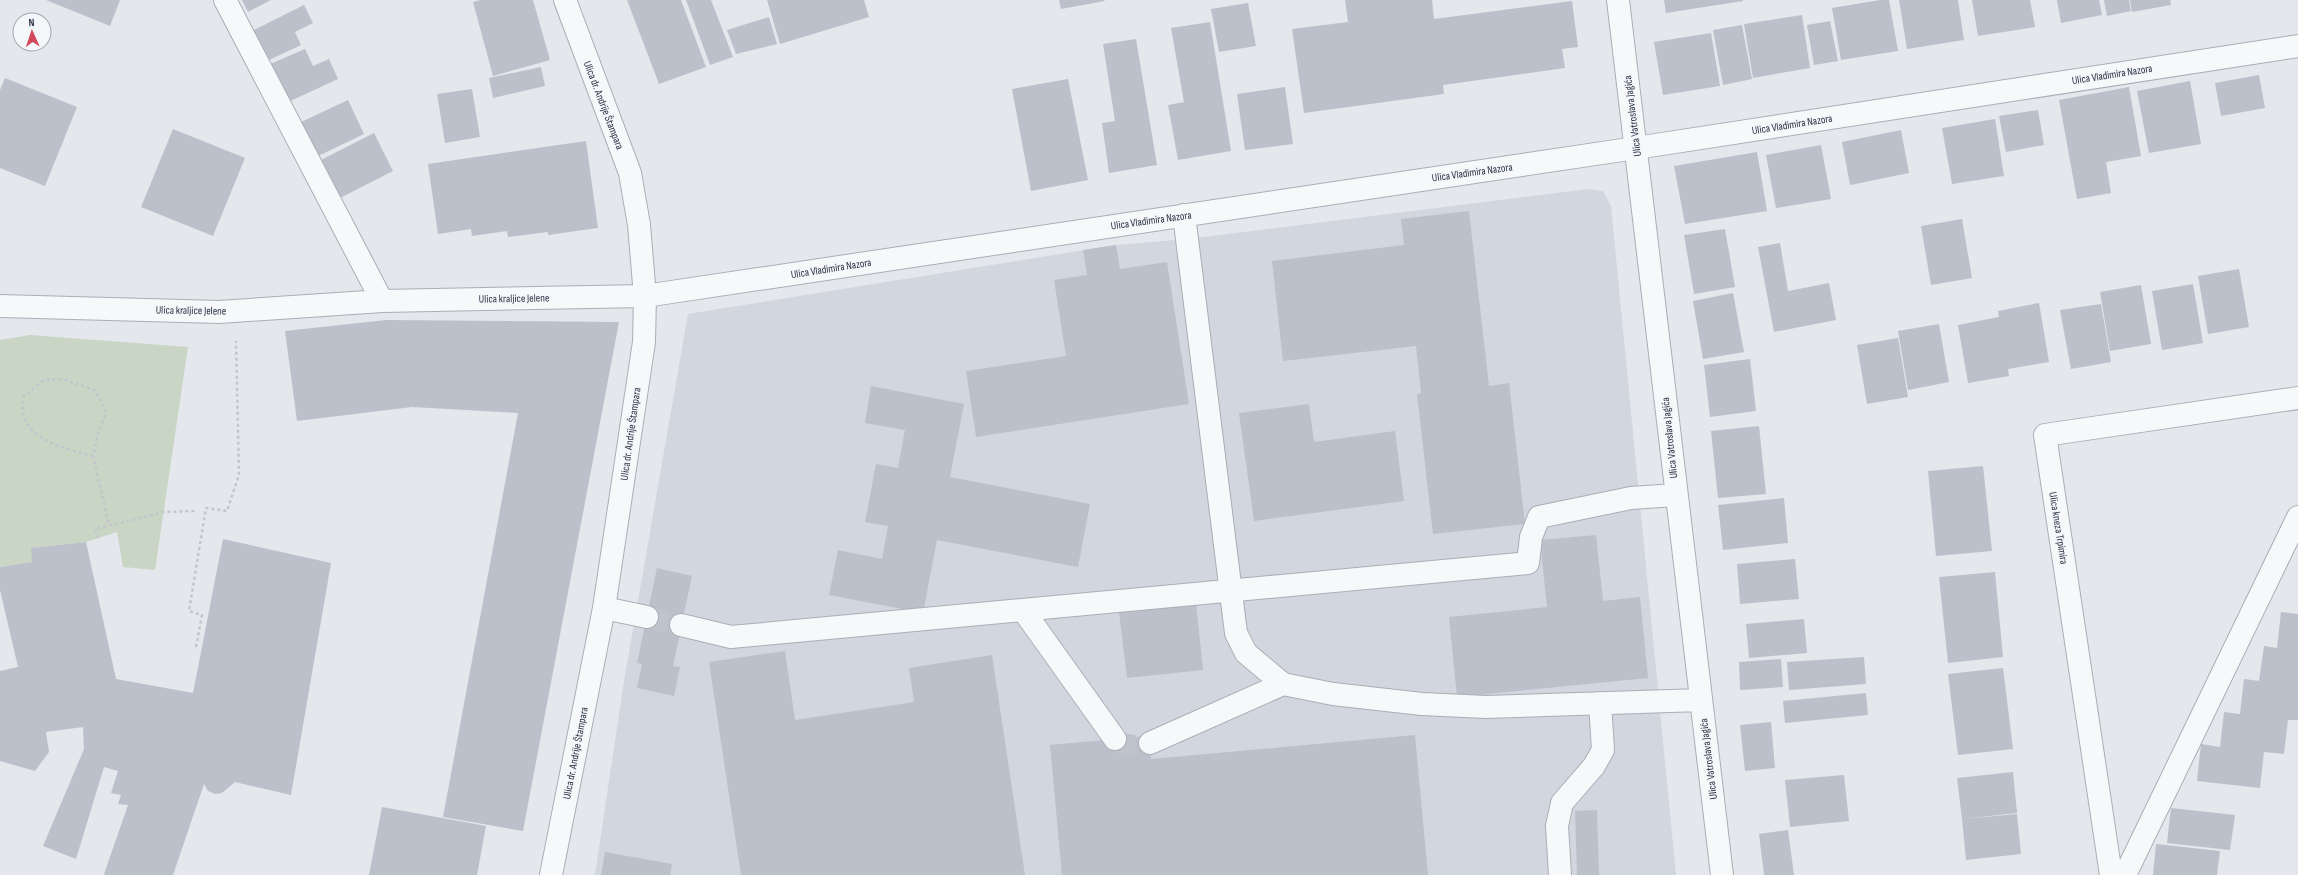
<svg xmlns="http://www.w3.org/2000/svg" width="2298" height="875" viewBox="0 0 2298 875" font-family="'Sofia Sans Condensed',sans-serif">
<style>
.built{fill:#d2d6de}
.green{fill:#c9d6c5}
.building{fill:#bbc0ca}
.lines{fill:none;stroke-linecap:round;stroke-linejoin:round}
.minor-tunnel{stroke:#bfc3cb;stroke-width:22;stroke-dasharray:22 11;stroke-linecap:butt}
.minor-casing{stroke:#a9aeb7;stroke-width:24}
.path{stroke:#c2c5cb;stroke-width:2.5;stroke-dasharray:3 3;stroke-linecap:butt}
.minor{stroke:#f7f8fa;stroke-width:22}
.labels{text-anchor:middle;stroke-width:3;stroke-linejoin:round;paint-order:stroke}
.street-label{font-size:11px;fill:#2b3445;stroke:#f4f6f9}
</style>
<rect width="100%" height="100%" fill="#e4e7ec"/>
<path class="built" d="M1589 189 1603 191 1611 206 1676 875H595L623 687 688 314 1116 245 1187 239Z"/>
<path class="green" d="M30 335 188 347 155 570 123 567 117 532 86 542 32 548V562L0 567V340Z"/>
<path class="building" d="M46 0H120L110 26Z
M242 0H271L248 12Z
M481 0H533L550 60 493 76 473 2Z
M627 0H681L706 67 659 84Z
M686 0H711L733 57 710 65Z
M767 0H864L869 17 780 44Z
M1059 0H1104L1105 1 1061 9Z
M1345 0H1432L1434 19 1572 1 1578 47 1562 49 1565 68 1443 85 1444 94 1304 113 1292 29 1348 22Z
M1664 0H1743V1L1666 13Z
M1880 0H1889L1898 51 1841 60 1832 8Z
M1899 0H1958L1964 40 1907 49Z
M1972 0H2030L2035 27 1978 36Z
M2057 0H2099L2102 15 2061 23Z
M2104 0H2129L2131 11 2107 16Z
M2130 0H2170L2171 5 2132 12Z
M1248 3 1256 46 1219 52 1211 9Z
M304 5 313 23 295 32 301 45 267 61 252 31Z
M1802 15 1810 68 1753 78 1744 24Z
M769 17 777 44 736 54 727 30Z
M1830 21 1838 61 1814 65 1807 25Z
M1210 22 1231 151 1178 160 1168 105 1184 102 1171 28Z
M1742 25 1752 79 1723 85 1713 30Z
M1711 33 1720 86 1663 95 1654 42Z
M1136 39 1157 165 1109 173 1102 123 1115 121 1103 44Z
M305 49 313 66 329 59 338 79 286 103 268 65Z
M541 67 545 86 493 98 489 78Z
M2259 75 2265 108 2221 116 2215 83Z
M5 78 77 107 45 186 0 168V90Z
M1068 79 1088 180 1031 191 1012 89Z
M2190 81 2201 144 2149 153 2137 91Z
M1285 87 1293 144 1245 150 1237 94Z
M2129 87 2141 156 2106 162 2111 193 2077 199 2059 100Z
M472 89 480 137 445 143 437 94Z
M348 100 364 134 316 157 299 123Z
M2038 110 2044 145 2006 152 1999 116Z
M1995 119 2004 176 1952 184 1942 128Z
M173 129 245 158 213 236 141 207Z
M1901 130 1909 173 1850 185 1842 142Z
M374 133 393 171 338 199 319 161Z
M586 141 598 228 548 235V232L508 237 507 231 472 236 471 229 438 234 428 164Z
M1821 145 1831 199 1776 208 1766 155Z
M1757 152 1767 211 1685 224 1674 166Z
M1469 211 1489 386 1509 383 1525 524 1433 534 1417 394 1421 393 1416 346 1283 361 1272 261 1404 245 1401 219Z
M1962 219 1972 278 1931 285 1921 226Z
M1725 229 1735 287 1694 294 1684 235Z
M1780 243 1788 291 1829 283 1836 320 1774 332 1758 247Z
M1116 245 1120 269 1167 262 1189 404 976 437 966 371 1066 356 1054 280 1087 275 1083 250Z
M2239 269 2249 327 2208 334 2198 276Z
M2193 284 2203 343 2162 350 2152 291Z
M2141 285 2151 344 2110 351 2100 292Z
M1733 293 1744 352 1703 359 1693 301Z
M2039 303 2049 362 2008 369 2009 376 1968 383 1958 325 1999 317 1998 311Z
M2101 304 2111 362 2071 369 2060 310Z
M386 320 619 322 523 831 443 817 518 413 412 407 297 421 285 331Z
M1939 324 1949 382 1908 390 1898 331Z
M1898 338 1908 397 1867 404 1857 345Z
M1750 359 1756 411 1710 417 1704 365Z
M871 386 964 404 950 477 1090 504 1078 567 937 540 923 613 829 595 838 550 882 559 888 526 865 522 876 464 898 468 905 430 865 423Z
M1309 404 1314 442 1395 431 1404 501 1254 521 1239 413Z
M1759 426 1766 494 1718 498 1711 431Z
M1983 466 1992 551 1936 556 1928 471Z
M1784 498 1788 543 1723 550 1718 505Z
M1596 535 1603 601 1640 597 1648 678 1457 697 1449 617 1547 607 1540 540Z
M223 539 331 563 291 795 235 782 222 793 215 794 208 791 204 784 173 875H106L104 874 128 805 118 804 121 795 111 793 118 771 104 767 76 859 43 846 84 749 83 727 46 732 49 752 35 771 0 761V671L18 667 0 590V567L32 562 31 548 86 542 116 679 193 693Z
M1795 559 1799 599 1740 604 1737 564Z
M657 568 692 576 673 666 680 667 674 696 637 688 642 664 637 663Z
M1995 572 2003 657 1948 663 1939 577Z
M1196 603 1203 670 1127 678 1119 612Z
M2281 612 2298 614V720H2288L2284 754 2264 752 2260 788 2197 781 2201 744 2220 747 2224 712 2240 714 2244 679 2259 681 2264 646 2277 648Z
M1804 619 1807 653 1749 658 1746 624Z
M785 651 795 720 914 702 909 668 992 655 1025 875H741L709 662Z
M1864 657 1866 684 1789 690 1787 662Z
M1781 659 1783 687 1740 690 1739 662Z
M2003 668 2013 749 1958 755 1948 674Z
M1866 693 1868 715 1785 723 1783 701Z
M1771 722 1775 768 1745 771 1740 725Z
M1415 735 1428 875H1062L1050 745 1149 736 1151 759Z
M2013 772 2017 813 1962 819 1957 778Z
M1844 775 1849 821 1790 827 1785 780Z
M382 807 486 826 477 875H369Z
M2171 808 2235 815 2230 850 2167 843Z
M1597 810 1599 875H1577L1575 811Z
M2017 814 2021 854 1966 860 1962 819Z
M1788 830 1794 875H1764L1759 834Z
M2156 844 2220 851 2217 875H2153Z
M605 852 672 864 670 875H601Z"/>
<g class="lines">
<path class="minor-tunnel" d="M647 617 681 625
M1115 739C1123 747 1139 747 1150 743"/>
<defs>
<path id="minor" d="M225 0 382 301
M1618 0 1722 875
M1184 215 1236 633 1246 653 1283 684 1333 694 1422 704 1486 707 1701 700
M0 306 219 312 382 301 645 296 1636 148 2298 46
M604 608 647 617
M1023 610 1115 739
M681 625 731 637 1528 563 1531 537 1539 517 1631 498 1675 495
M1150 743 1283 684
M551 875 604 608 644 342 645 296 639 225 630 173 565 0
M1560 875 1557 826 1562 803 1594 766 1603 750 1600 703
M2111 875 2045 435 2298 398
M2125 875 2298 517"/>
</defs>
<use href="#minor" class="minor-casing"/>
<path class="path" d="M93 456C61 447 17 440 23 397L44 380 63 379 94 390 102 402 106 413 98 433 93 456 109 525
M98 538 95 529 164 512 195 511
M196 647 202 615 189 611 206 508 227 511 239 475 236 341"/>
<use href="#minor" class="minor"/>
</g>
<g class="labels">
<g class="street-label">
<text transform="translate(2112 74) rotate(-9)" y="4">Ulica Vladimira Nazora</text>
<text transform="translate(604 105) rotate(69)" y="4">Ulica dr. Andrije Štampara</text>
<text transform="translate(1632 116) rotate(-97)" y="4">Ulica Vatroslava Jagića</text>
<text transform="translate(1792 124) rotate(-9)" y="4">Ulica Vladimira Nazora</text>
<text transform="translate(1472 172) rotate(-8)" y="4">Ulica Vladimira Nazora</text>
<text transform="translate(1151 220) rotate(-8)" y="4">Ulica Vladimira Nazora</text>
<text transform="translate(831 268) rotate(-9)" y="4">Ulica Vladimira Nazora</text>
<text transform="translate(514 298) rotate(-1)" y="4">Ulica kraljice Jelene</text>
<text transform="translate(191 310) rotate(1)" y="4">Ulica kraljice Jelene</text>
<text transform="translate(630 434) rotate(-82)" y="4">Ulica dr. Andrije Štampara</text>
<text transform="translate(1669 438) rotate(-96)" y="4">Ulica Vatroslava Jagića</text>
<text transform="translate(2059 528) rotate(81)" y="4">Ulica kneza Trpimira</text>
<text transform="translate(575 753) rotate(-79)" y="4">Ulica dr. Andrije Štampara</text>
<text transform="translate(1708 759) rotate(-97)" y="4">Ulica Vatroslava Jagića</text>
</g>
</g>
<g transform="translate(32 32) rotate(357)"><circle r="19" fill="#f4f6f9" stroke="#a4a8b1"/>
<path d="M0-3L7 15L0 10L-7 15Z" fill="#d1495b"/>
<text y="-6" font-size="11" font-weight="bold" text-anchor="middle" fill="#2b3445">N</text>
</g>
</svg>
